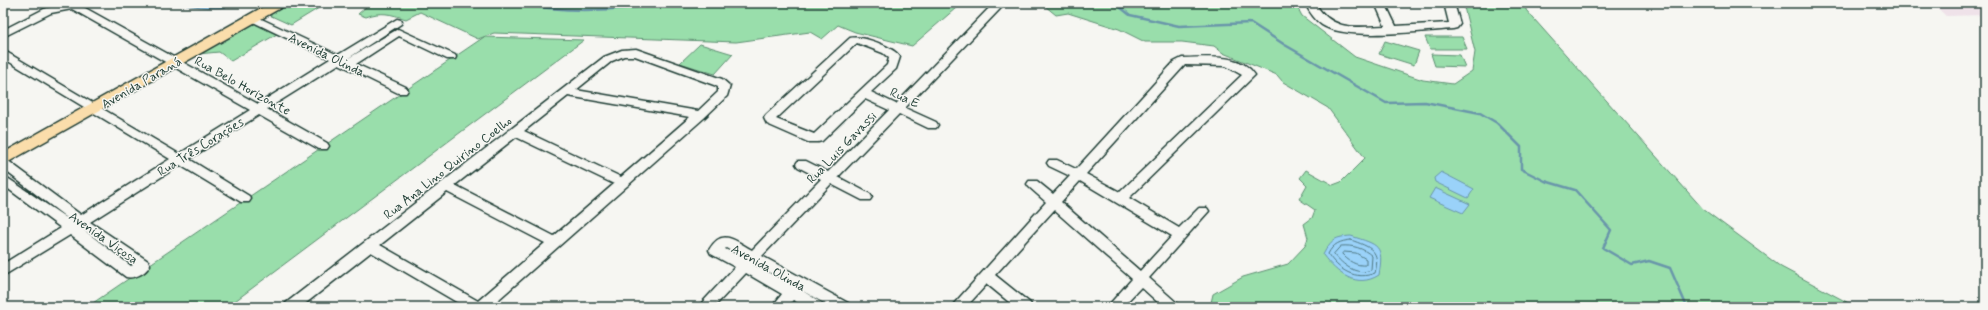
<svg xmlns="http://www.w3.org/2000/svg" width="1988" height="310" viewBox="0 0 1988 310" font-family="Mynerve,sans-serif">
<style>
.built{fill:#efe2e9}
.green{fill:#99deab;stroke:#5c8e70}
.water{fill:#9ad2f9;stroke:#6996aa}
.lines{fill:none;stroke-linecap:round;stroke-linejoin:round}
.shore{stroke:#507983;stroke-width:1}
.stream{stroke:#6996aa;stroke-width:2.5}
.minor-casing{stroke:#1f3d34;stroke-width:3}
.major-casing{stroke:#1f3d34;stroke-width:3}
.minor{fill:#f6f6f2;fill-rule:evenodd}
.major{fill:#faddab;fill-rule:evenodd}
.labels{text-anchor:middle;stroke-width:3;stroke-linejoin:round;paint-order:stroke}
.street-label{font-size:13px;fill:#1f3d34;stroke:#f6f6f2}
</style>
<rect width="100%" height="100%" fill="#f6f6f2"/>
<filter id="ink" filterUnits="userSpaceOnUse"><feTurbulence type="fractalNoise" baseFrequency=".025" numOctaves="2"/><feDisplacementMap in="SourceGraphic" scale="8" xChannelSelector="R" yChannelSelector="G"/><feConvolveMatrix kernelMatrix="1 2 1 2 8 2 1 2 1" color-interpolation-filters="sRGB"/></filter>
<g filter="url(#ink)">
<path class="built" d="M1932 3H1985V15L1946 16Z"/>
<path class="green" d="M286 3H327L291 25 267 14Z
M356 3H969L956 8 912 46 855 32 838 25 822 39 810 32 736 42 494 33 478 39 420 12 406 19C391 14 381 11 366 17L358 14 366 7Z
M1030 3H1295L1302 16 1355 57 1423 80 1453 84 1472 71 1475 52 1463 3H1526V10L1703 209 1781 267 1856 307H1210L1213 294 1243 277 1288 264 1305 246 1308 238 1304 224 1312 218 1315 210 1299 199 1307 185 1300 178 1306 170 1333 185 1341 182 1365 158 1328 108 1283 82 1277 75 1223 53 1214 46 1182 42H1145L1119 29 1068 13 1056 15 1045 6Z
M252 21 277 34 231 61 219 52 198 54Z
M484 37 584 40 227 307H87Z
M1425 37H1462L1467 49H1430Z
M1385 41 1419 51 1414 65 1379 54Z
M700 44 733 54 715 74 680 63Z
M1431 54 1460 55 1465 67 1435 66Z"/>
<path class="water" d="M189 3H244C226 10 205 8 186 5Z
M1441 172 1474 189 1468 198 1435 182 1434 178Z
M1435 188 1470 204 1463 213 1429 198Z
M1351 236C1379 245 1384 245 1379 275 1357 289 1337 274 1323 255 1331 239 1335 237 1351 236Z"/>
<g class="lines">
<path class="shore" d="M1351 240C1370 247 1381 250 1375 273 1356 281 1338 270 1328 254 1333 244 1340 241 1351 240Z
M1341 246C1353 245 1363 248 1372 256L1371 270C1356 276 1343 265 1334 254Z
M1344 252 1356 253 1366 259V265C1356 266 1348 261 1342 254Z"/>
<path class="stream" d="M518 3C570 15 621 9 674 3
M1115 3 1130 15 1179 26 1251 23 1285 45 1386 103 1425 102 1480 113 1497 123 1521 147V169L1545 181 1575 190 1611 230 1603 248 1632 265 1649 261 1670 268 1687 307"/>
<defs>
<path id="minor" d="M65 3 78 4 258 104 330 59 249 20 248 18 249 16 253 15 338 55 397 19 401 20 402 22 401 24 347 59 398 29 455 55 456 57 455 59H447L399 36 356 64 406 87 408 90 406 93H398L339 64 267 109 327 143 329 146 327 149H319L259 115 189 159 249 196 251 199 249 202H241L180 165 90 222 148 261 150 265C146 273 135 279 126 277L70 235 3 276V264L61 228 3 185V175L71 221 3 169V159L7 160 81 215 170 159 3 58V50L179 154 250 110 72 9 51 13 3 37V30L44 9ZM81 228 133 265 131 266Z
M1305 3H1315C1332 32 1356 27 1385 26L1375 3H1385L1396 26 1449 23 1444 3H1454L1460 24 1457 28 1453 29C1422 31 1346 41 1322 25 1314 19 1309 11 1305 3Z
M996 4 1000 5 1001 7 1000 9 905 108 936 122 938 125 936 128H928L899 114 838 177 870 194 872 197 870 200H862L831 184 762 256 848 303 850 307H831L801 290 822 303 824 307H805L793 300 787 307H772L782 294 746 273 714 307H698L735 267 711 254 709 250C722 227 735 241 752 250L821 179 798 167 796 164 798 161H806L828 172 889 110 865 99 822 141 818 142H808L767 124 764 118 766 115 850 38C862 35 894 47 900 57L896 69 871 92 896 104 992 5ZM857 43 883 53 889 58 887 65 814 134 776 119ZM726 248 744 258 725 249ZM755 264 790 284 754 265Z
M636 49 722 79 730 86 727 96 704 118 490 307H465L371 252 301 307H284L286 303 604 57 622 50ZM624 56H635L714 85 718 87V92L698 111 576 90 612 61ZM568 96 690 117 621 177 524 131ZM516 137 614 184 554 236 455 185ZM447 192 545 243 478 301 380 245Z
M1182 58C1205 58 1240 52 1255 75L1129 198 1179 228 1199 208H1207L1209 211 1149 278 1177 303 1179 307H1163L1141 287 1122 307H1107L1132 279 1054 210 995 275 1030 303 1032 307H1015L987 284 966 307H951L1046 202 1029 187 1027 184 1029 181H1037L1053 194 1070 176 1049 166 1047 163 1049 160H1057L1076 169 1174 62ZM1185 65 1226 66 1242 75 1120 192 1086 174ZM1080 181 1172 236 1140 271 1061 202Z"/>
<path id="major" d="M270 3H285L284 6 3 165V153Z"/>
</defs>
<use href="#minor" class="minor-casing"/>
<use href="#major" class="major-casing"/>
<use href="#minor" class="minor"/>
<use href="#major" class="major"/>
</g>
</g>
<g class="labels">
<g class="street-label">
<text transform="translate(327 54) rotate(26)" y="5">Avenida Olinda</text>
<text transform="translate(141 82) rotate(-30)" y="5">Avenida Paraná</text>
<text transform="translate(243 85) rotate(29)" y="5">Rua Belo Horizonte</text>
<text transform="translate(905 97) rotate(25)" y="5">Rua E</text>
<text transform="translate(200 146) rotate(-32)" y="5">Rua Três Corações</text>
<text transform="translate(841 147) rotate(-46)" y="5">Rua Luis Gavassi</text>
<text transform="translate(447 167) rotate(-38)" y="5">Rua Ana Lino Quirino Coelho</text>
<text transform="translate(104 237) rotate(35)" y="5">Avenida Viçosa</text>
<text transform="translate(769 267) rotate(29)" y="5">Avenida Olinda</text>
</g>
</g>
<rect width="1988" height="310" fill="none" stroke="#f6f6f2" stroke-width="16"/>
<rect x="8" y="8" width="1972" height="294" fill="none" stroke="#1f3d34" stroke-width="1.5" filter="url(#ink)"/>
</svg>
